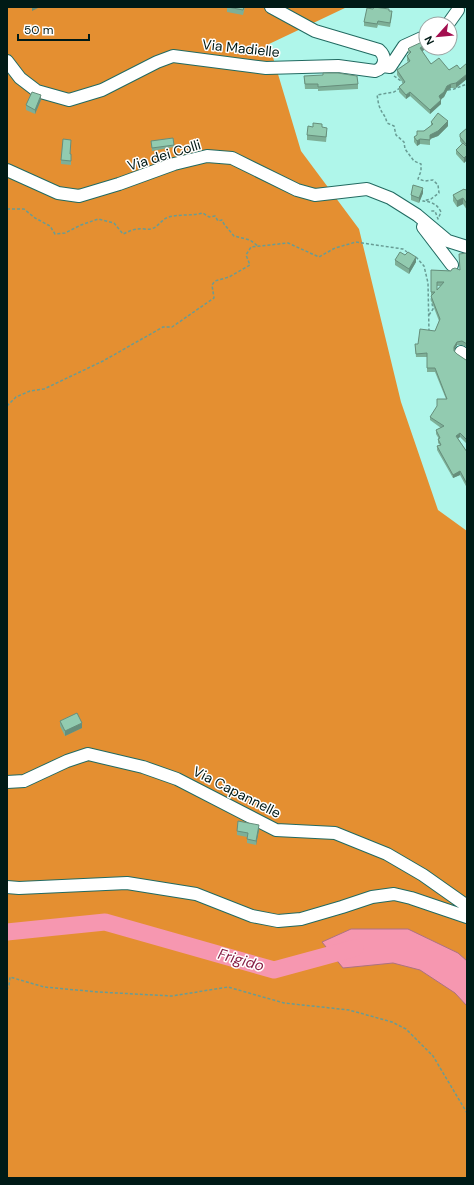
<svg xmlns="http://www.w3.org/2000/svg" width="474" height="1185" viewBox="0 0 474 1185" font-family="'DM Sans',sans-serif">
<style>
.forest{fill:#e48f31}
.water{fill:#f697b0;stroke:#ac7282}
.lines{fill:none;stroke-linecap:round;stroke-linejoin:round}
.river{stroke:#f697b0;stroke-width:17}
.minor-casing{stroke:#226a61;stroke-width:14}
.path{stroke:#689c94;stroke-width:1.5;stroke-dasharray:3 2;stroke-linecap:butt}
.minor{stroke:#fff;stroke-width:12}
.wall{fill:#7eaf97;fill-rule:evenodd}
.shaded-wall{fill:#668e7b}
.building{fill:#92cbb0;stroke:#668e7b;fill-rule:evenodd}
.labels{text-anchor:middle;stroke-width:3;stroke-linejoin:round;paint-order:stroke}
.street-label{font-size:14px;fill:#001a16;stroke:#fff}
.water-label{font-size:15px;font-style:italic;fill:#861f45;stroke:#fff}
</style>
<rect width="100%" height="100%" fill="#aff6ea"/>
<path class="forest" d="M7 7H347L269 44 301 151 359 229 401 402 438 510 467 531V1178H7Z"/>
<path class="water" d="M351 929H408L458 953 467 961V1006L455 993 420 970 393 963 343 968 322 942Z"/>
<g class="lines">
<path class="river" d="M7 932 105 922 274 970 355 948"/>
<defs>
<path id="minor" d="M448 24 458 10
M7 61 20 78 37 91 69 100 102 90 157 62 173 56 266 68 338 66 375 71C385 68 387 57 379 50L315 31 271 7
M383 66 390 67 404 46 426 36
M7 170 58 193 79 196 119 184 174 164 207 156 232 158 297 190 315 195 367 189 390 198 417 215 448 241 467 247
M423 227 452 265
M461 352 467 356
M7 782 24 781 67 761 88 754 143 767 177 779 276 830 335 833 387 854 423 875 467 906
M7 887 19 888 127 883 196 894 252 916 278 921 301 919 342 907 372 897 394 894 411 898 467 917"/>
</defs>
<use href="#minor" class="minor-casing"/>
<path class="path" d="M394 76 404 83
M400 88 394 92 377 95C378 99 378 104 380 108 382 114 385 114 387 123L394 126 396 135 404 142 405 149 414 161 421 164V171L418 179 425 181 433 180 438 185 439 193 431 199 423 201C432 202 437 204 441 212L438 219 435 211H430
M448 90 454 89 467 84
M7 209H24L35 218 50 226 55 234 65 233 81 225 98 219 114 223 123 234C128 232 133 229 138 229 142 228 147 230 151 229 159 227 161 219 169 217 180 214 192 216 203 213L209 217 215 216 218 221 222 220 224 224 234 236 250 240 258 246
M416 257 424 266 428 283 429 332
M429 315 433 309 431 297 432 296
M7 406 16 397 30 391 44 389 103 361 163 327H172L214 298 212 285 215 281 229 277 250 265 246 255 251 247 288 243 319 257 335 248 356 242 403 249 407 252
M7 990 9 985 10 977 44 987 98 992 172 996 228 987 284 1003 349 1010 392 1022 406 1029 433 1056 467 1113"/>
<use href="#minor" class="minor"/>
</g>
<path class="wall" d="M227 7H245L243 15 227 12Z
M389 11 392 15 390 27 378 25 377 28 364 26V22Z
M408 49 424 50 422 51 431 64 449 70 457 65 456 88H451L447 91 444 97 441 99V104L430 114 410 96 406 99 399 92V87L403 83 397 75V70L408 62 407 61V56L409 54 408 53Z
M304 76 358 84V89L318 91V89H305Z
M41 100 35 114 26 110V105Z
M431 122 448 126 438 136 430 139V145L420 144 417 146 414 142V137L431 126Z
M322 127 327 132 326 142 307 140V135Z
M467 128V160L464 163 456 154V150L462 144 460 141V134Z
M151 141 174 145V147L152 151Z
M71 143 70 154 71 158V165L61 164V160Z
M467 189V210L463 204 457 207 453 201V195Z
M423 193 419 203 411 200V195Z
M467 253V347L462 345H457L454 350 457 354 466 360H467V444L460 437 458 438 467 452V488L460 475 453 478 437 450V446L440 445 438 443V439H439L436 434V430L441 428 430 420V417L446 399 435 372H427V357H416L415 344H418L435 331 439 321 431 300 432 296H431V270L451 271 460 270ZM437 286H441L437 289Z
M395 260 416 262 409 274 395 265Z
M60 721 82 728 65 736 60 726Z
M259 830 256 845 247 843V837L237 835V831Z"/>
<path class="shaded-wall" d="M33 7H40L32 11V8Z
M424 45V50L420 53V48Z
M467 74V79L456 88V83Z
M451 84V88L447 91 444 97 439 101V96L447 86Z
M410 92V96L406 99V95Z
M41 95V100L35 114V110Z
M441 100V104L430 114V110Z
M448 121V126L438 136 430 139V135Z
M420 139V144L417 146V141Z
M467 155V160L464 163V158Z
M423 188V193L419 203V198Z
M463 198V204L457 207V201Z
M416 257V262L409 274V269Z
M457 342V345L454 351V347Z
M460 433V437L456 440V436Z
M460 471V475L453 478V475Z
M82 723V728L65 736V731Z
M259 825V830L256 845V841Z"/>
<path class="building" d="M228 7H244L243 10Z
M374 7 389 9V11H392L390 23 378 21 377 24 364 22 367 8 373 9Z
M422 42 424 45 420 48 431 64 439 58 449 70 457 65 460 69 467 63V74L456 83 451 84 447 86 444 92 439 96 441 100 430 110 410 92 406 95 399 87 405 82 397 70 410 61 407 56 411 52 408 49 409 48Z
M323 73H338L357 76 358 84 318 87V84H305L304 76 323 75Z
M32 92 41 95 35 110 26 105Z
M438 113 448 121 438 131 430 135V140L420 139 417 141 414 137 417 135V131H424L433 124 431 122Z
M313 123 322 124V127L327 128 326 137 307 135 308 126 313 127Z
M467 128V143L466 144 460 137V134Z
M173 138 174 145 152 148 151 141Z
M63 139 71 140 70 154H71V161L61 160Z
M463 143 467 147V155L464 158 456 150Z
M413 185 423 188 419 198 411 195Z
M464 189 465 190 467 189V204L463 198 457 201 453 195Z
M400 252 405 255 408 252 416 257 409 269 395 260Z
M467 253V344L462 341 457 342 454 347V351L457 354 466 360H467V440L460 433 456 436 467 452V484L460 471 453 475 437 446 441 445 438 439 440 438 436 430 444 426 430 417 437 406V399H447L435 368H427V353L416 354 415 344H418L420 329 435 331 440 319 431 296 435 292H431V270L451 271 452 269 455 268 460 270 459 254ZM437 282H444L437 290Z
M77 713 82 723 65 731 60 721Z
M238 821 259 825 256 841 247 839 248 833 237 831Z"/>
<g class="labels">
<g class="street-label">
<text transform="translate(241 48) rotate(6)" y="5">Via Madielle</text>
<text transform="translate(164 155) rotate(-17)" y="5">Via dei Colli</text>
<text transform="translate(237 792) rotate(27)" y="5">Via Capannelle</text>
</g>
<g class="water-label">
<text transform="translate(241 960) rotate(16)" y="5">Frigido</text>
</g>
</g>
<rect width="474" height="1185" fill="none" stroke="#001a16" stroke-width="16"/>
<g transform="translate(438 36) rotate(243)"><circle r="19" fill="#ffffff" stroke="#99a3a2"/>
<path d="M0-3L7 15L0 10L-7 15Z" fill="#a30e4f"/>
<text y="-6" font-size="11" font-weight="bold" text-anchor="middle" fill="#001a16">N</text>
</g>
<path d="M18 34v6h71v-6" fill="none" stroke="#001a16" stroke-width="2"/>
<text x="24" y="34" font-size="12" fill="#001a16" stroke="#ffffff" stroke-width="3" paint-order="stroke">50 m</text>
</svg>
